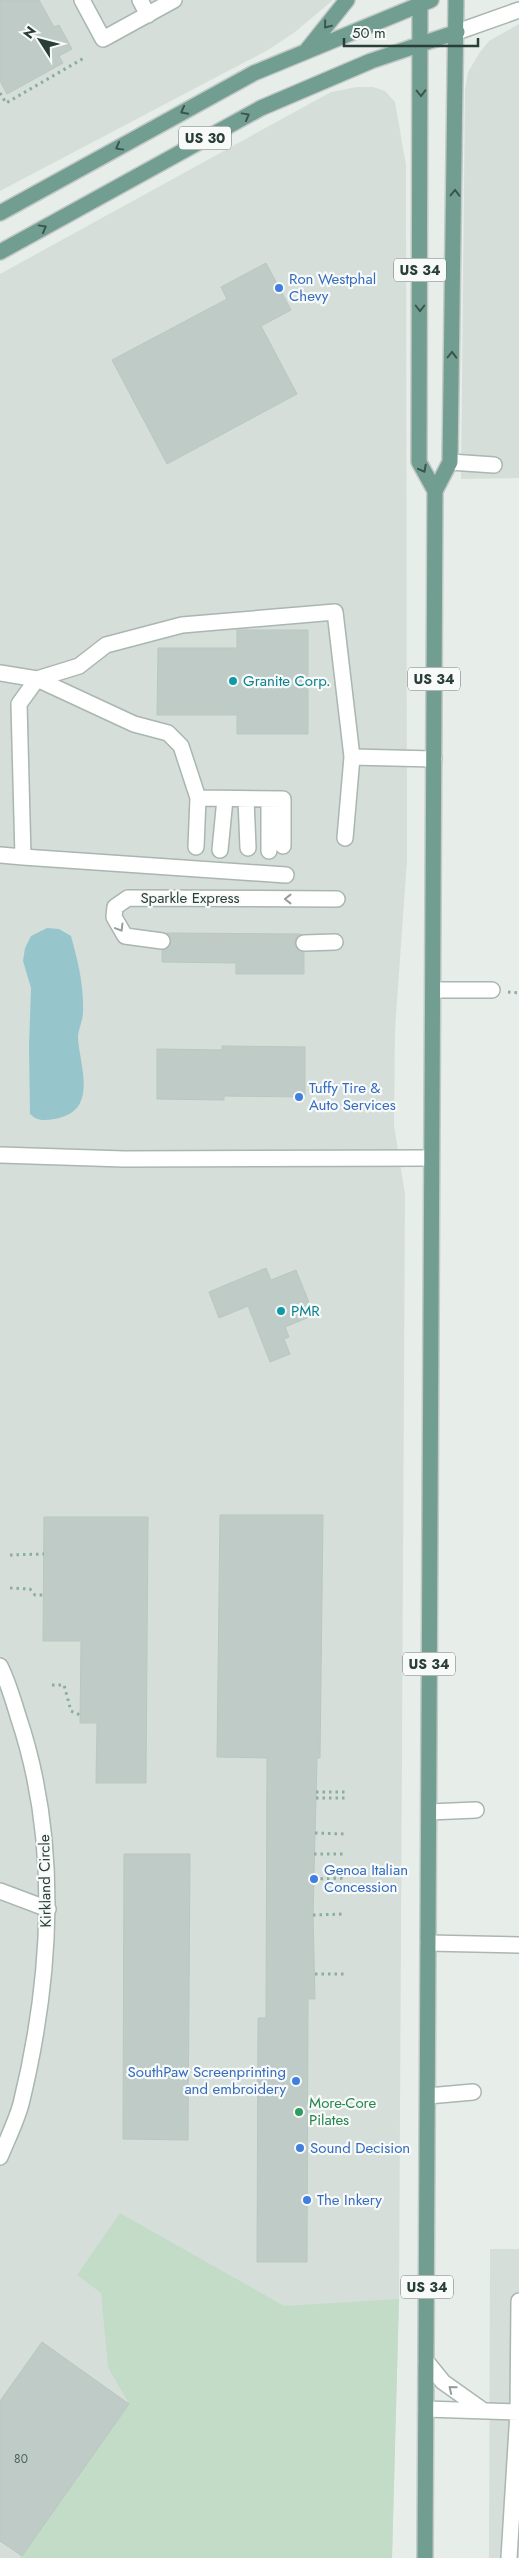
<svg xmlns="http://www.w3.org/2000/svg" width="519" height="2558" viewBox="0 0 519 2558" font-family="Jost,sans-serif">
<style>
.built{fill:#d5ded9}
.green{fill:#c3dcc8}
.water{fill:#96c6cc}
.building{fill:#bfcbc6;stroke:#bac7c1}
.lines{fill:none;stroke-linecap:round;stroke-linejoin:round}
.minor-tunnel{stroke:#c1cbc6;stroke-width:15;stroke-dasharray:15 8;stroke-linecap:butt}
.minor-casing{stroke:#aab6b1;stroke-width:18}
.major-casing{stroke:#c3c9c7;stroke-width:18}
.path{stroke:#8bada1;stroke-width:3;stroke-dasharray:2.5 4;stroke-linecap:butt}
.minor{stroke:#fff;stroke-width:15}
.major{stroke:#719e90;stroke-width:15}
.oneway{stroke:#3a564d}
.oneway2{stroke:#949e9b}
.shop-dot{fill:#3f7fe0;stroke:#f7faf9;stroke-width:2}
.culture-dot{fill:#0f9aa8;stroke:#f7faf9;stroke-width:2}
.leisure-dot{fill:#2e9e5b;stroke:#f7faf9;stroke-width:2}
.labels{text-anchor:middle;stroke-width:4.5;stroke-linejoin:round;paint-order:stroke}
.number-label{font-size:12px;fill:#4e615b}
.shield{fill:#f7faf9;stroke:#667671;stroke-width:1}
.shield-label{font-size:14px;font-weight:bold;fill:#283e37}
.shop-label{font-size:15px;fill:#366cbe;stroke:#f7faf9;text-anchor:start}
.culture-label{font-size:15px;fill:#0d838f;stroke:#f7faf9;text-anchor:start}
.street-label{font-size:15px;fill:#283e37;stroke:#f7faf9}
.leisure-label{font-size:15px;fill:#27864d;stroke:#f7faf9;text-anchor:start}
</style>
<rect width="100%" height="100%" fill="#e7eeea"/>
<path class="built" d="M0 0H333L295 32 268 50 0 191Z
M519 24V478L461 479 465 91 468 72 480 52 489 41Z
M357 87H373L385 91 395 102 406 165 407 860 395 1030 394 1125 405 1194 399 2299 392 2558H0V274L331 92Z
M490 2249H519V2558H489Z"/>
<path class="green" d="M120 2213 284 2306 399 2299 392 2558H20L129 2404 108 2367 101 2293 77 2275Z"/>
<path class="water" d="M47 928 59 929 71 936C78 961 84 986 83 1012 83 1021 78 1029 78 1038 79 1057 89 1085 80 1103 76 1112 65 1117 55 1119 45 1120 38 1122 30 1114L29 1047 31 988 23 961 25 948 31 936Z"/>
<path class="building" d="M0 0H39L54 27 59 25 72 49 59 56 63 63 7 94 0 81Z
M266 263 291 310 261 326 297 394 167 464 112 360 227 299 221 287Z
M237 630H308V734H237V715H157L158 648H237Z
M167 933 301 934 296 938 295 944 299 951 304 952V974H236V963L162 962V950L169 947 171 943Z
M222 1046 305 1047V1097L224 1096V1100L157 1099V1049L222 1050Z
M266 1268 271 1280 296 1270 314 1315 285 1327 289 1337 284 1339 290 1354 270 1362 248 1306 219 1318 209 1292Z
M220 1515H323L320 1758H317L313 1915 315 1999H308L307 2262H257L258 2018H266L267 1758 217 1757Z
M44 1517H148L146 1783H96L97 1723H80L81 1641H43Z
M124 1854H190L188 2140 123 2139Z
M42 2342 129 2404 22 2556 0 2541V2401Z"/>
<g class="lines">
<path class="minor-tunnel" d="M162 941 304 943"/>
<defs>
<path id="minor" d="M82 0 103 39 174 0
M140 0 148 15
M457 32 519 10
M450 462 494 465
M0 673 37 679 134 724 168 733 181 746 198 798 196 847
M198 798 283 799V846
M246 799 248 848
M345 838 352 757 434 759
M220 850 225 799
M269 851V799
M0 855 23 857 19 704 37 679 79 666 106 645 182 625 335 612 352 757
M23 857 286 875
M162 941 125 936 114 917 115 907 128 898 337 899
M304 943 335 942
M433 990H492
M0 1155 124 1159 431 1158
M0 1666C8 1682 13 1699 18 1716 60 1840 52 1977 21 2104 16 2122 7 2140 0 2157
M429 1812 476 1810
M0 1891 48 1909
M428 1943 519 1945
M428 2096 473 2092
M426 2361 443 2382 484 2411
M426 2409 519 2412
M509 2558 518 2412 519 2301"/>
<path id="major" d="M420 0 419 462 435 491
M307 50 347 0
M0 213 254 73 431 0
M0 252 261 108 371 61 457 32
M425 2558 435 491 450 462 456 0"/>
</defs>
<use href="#minor" class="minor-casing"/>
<use href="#major" class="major-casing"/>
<path class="path" d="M0 93 6 103 84 58
M508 992 519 993
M10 1555 44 1554
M10 1588 30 1589 35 1595H44
M52 1685H64L71 1711 80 1715
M316 1792H346
M316 1798H346
M315 1833 345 1834
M314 1854H345
M314 1879 345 1878
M313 1915 345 1914
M315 1974H345"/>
<use href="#minor" class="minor"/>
<use href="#major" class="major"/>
</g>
<defs><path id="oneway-chevron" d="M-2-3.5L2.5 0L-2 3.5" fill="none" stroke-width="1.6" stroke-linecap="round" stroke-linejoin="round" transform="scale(1.25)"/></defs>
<g class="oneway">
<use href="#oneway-chevron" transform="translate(327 25) rotate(129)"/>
<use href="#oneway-chevron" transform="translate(421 93) rotate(89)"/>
<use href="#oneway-chevron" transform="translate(184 111) rotate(152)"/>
<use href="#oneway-chevron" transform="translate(246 116) rotate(-29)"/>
<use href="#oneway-chevron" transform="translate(119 147) rotate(151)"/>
<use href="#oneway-chevron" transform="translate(455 193) rotate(-89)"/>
<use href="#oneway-chevron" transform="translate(43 228) rotate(-29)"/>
<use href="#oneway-chevron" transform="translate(420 308) rotate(90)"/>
<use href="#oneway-chevron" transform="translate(452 355) rotate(-89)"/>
<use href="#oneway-chevron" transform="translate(423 469) rotate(62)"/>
</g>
<g class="oneway2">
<use href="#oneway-chevron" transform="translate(288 899) rotate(-180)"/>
<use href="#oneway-chevron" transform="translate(120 928) rotate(59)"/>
<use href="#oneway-chevron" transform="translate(452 2389) rotate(-141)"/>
</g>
<g class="shop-dot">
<circle cx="279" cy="288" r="5"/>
<circle cx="299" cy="1097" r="5"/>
<circle cx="314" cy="1879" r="5"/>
<circle cx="296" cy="2081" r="5"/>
<circle cx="300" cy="2148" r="5"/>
<circle cx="307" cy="2200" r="5"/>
</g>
<g class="culture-dot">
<circle cx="233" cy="681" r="5"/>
<circle cx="281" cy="1311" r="5"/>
</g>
<circle class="leisure-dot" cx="299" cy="2112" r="5"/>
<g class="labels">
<g class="number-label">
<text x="21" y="2463">80</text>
</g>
<g class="shield">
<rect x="179" y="126.5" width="52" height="23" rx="4"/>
<rect x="394" y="258.5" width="52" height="23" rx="4"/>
<rect x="408" y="667.5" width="52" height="23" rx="4"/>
<rect x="403" y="1652.5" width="52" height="23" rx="4"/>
<rect x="401" y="2275.5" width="52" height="23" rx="4"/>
</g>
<g class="shield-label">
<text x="205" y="143">US 30</text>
<text x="420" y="275">US 34</text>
<text x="434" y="684">US 34</text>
<text x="429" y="1669">US 34</text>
<text x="427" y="2292">US 34</text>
</g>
<g class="shop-label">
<text x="289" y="284">Ron Westphal<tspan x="289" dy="17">Chevy</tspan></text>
<text x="309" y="1093">Tuffy Tire &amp;<tspan x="309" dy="17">Auto Services</tspan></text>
<text x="324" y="1875">Genoa Italian<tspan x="324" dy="17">Concession</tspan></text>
<text x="286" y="2077" text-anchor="end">SouthPaw Screenprinting<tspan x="286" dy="17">and embroidery</tspan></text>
<text x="310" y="2153">Sound Decision</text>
<text x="317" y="2205">The Inkery</text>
</g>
<g class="culture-label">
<text x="243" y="686">Granite Corp.</text>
<text x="291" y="1316">PMR</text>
</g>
<g class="street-label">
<text x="190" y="903">Sparkle Express</text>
<text transform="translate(45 1881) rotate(-91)" y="5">Kirkland Circle</text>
</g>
<g class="leisure-label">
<text x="309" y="2108">More-Core<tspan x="309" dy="17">Pilates</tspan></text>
</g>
</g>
<g transform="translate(40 40) rotate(306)" stroke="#f7faf9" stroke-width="4" paint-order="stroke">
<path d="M0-4L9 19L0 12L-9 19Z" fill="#283e37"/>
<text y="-8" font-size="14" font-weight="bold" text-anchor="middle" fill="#283e37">N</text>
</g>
<path d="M344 38v8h134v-8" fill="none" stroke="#283e37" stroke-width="2.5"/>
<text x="352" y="38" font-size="15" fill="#283e37" stroke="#f7faf9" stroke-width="4" paint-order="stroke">50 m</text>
</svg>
